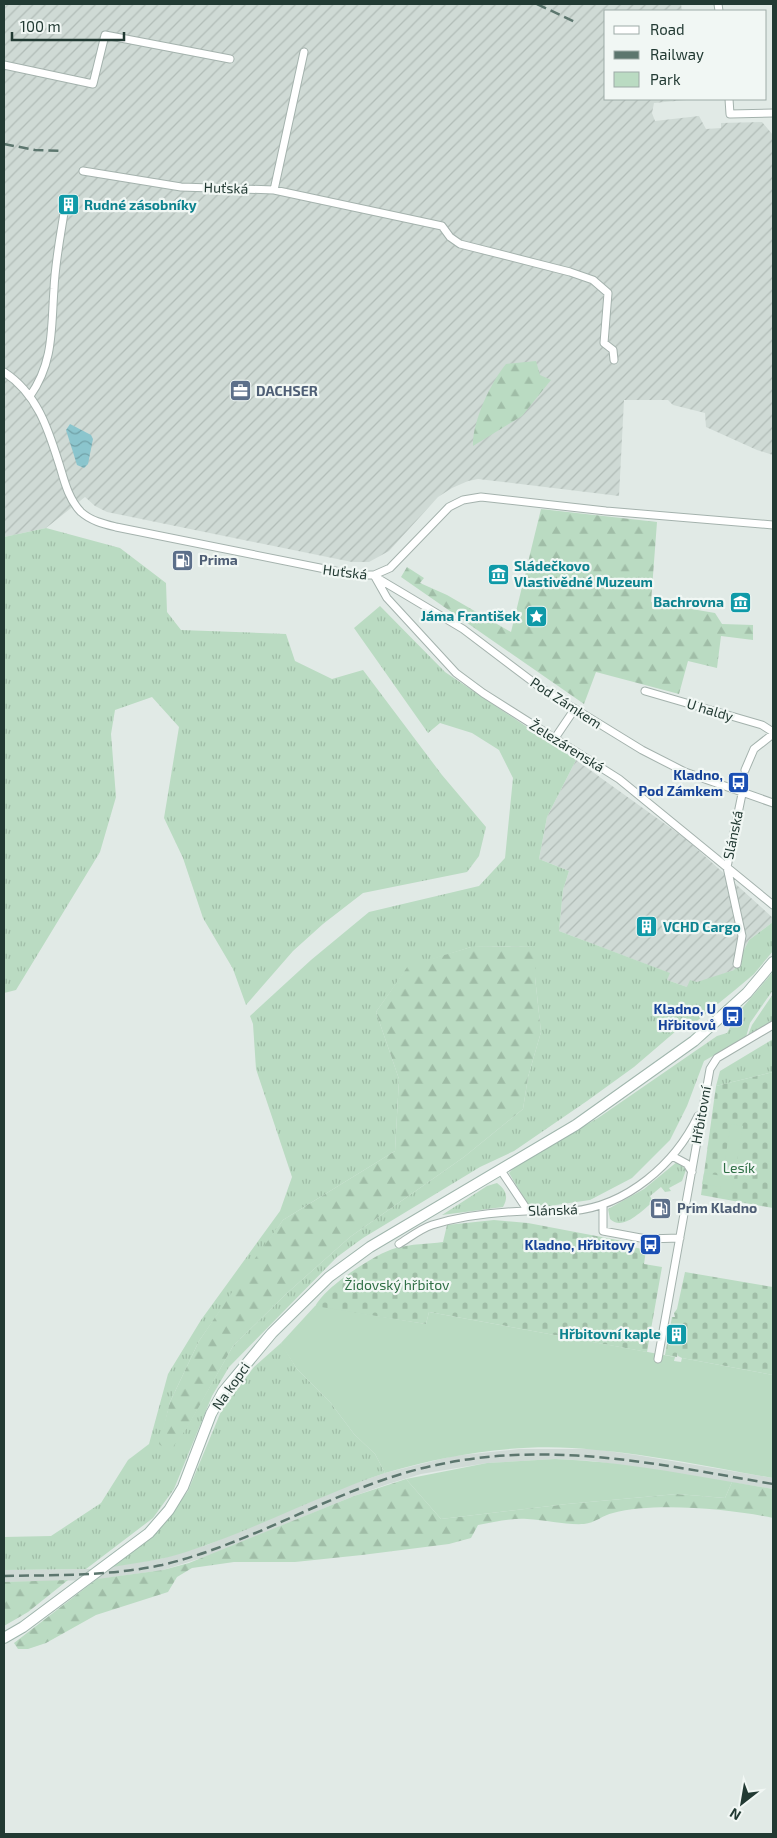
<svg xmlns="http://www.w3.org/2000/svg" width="777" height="1838" viewBox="0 0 777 1838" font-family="'Exo 2',sans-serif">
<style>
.built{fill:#cfdad5}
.industrial{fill:url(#industrial-furrows)}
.grass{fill:url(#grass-tufts);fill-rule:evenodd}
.forest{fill:url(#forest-firs)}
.cemetery{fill:url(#cemetery-stones)}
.green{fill:#badbc2}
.water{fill:url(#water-waves)}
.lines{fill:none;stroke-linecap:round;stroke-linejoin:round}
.street-tunnel{stroke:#bbc7c2;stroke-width:7;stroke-dasharray:7 3.5;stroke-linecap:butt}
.street-casing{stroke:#a4b2ad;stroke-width:9}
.secondary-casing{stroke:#a0b6ad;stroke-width:12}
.street{stroke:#fff;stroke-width:7}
.secondary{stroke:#fff;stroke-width:10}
.rail{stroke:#5c766e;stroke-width:2.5;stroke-dasharray:10 5;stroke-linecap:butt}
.labels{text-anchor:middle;stroke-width:4.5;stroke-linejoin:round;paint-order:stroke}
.street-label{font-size:14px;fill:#223a33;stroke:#f1f7f4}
.culture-label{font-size:14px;font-weight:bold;fill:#0d838f;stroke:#f1f7f4;text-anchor:start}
.service-label{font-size:14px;font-weight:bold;fill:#4e5e75;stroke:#f1f7f4;text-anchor:start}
.transit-label{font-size:14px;font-weight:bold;fill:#164399;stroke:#f1f7f4;text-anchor:end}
.park-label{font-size:14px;fill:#2f6f45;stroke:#f1f7f4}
</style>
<defs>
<pattern id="industrial-furrows" width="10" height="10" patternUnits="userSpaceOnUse" patternTransform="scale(1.25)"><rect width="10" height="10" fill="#cfdad5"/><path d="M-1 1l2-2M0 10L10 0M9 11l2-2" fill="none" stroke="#b1bcb7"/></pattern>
<pattern id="grass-tufts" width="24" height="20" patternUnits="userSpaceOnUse" patternTransform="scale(1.25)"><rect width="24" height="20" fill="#badbc2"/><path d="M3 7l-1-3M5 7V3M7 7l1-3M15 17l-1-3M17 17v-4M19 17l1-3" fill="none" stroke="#a0bda7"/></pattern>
<pattern id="forest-firs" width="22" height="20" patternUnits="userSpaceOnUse" patternTransform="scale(1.25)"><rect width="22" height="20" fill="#badbc2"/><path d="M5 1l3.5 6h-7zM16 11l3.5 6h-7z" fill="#a0bda7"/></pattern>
<pattern id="cemetery-stones" width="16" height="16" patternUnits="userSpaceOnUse" patternTransform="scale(1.25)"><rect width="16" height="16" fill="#badbc2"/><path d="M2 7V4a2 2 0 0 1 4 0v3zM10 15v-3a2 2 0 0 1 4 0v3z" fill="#a0bda7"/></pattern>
<pattern id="water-waves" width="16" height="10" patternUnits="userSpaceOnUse" patternTransform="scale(1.25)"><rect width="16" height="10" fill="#8bc5cd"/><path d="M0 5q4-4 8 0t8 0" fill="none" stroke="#71a1a7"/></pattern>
</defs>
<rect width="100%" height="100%" fill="#e1eae6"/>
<path class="built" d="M519 1449H594L636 1455 773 1478V1489L593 1461 555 1459 487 1463 421 1474 388 1484 354 1496 211 1555 163 1570 93 1580 4 1582V1570L92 1569 160 1559 207 1545 350 1485 385 1473 453 1456Z"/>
<path class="industrial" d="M4 4H681L682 11H606V99H697L654 103 652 113 655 121 699 116 706 129 721 128V123L762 122 773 135V455L757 450 706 427 705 413 673 405 668 400H624L619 496 478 479 468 481 452 488 438 497 389 551 369 562H352L107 512 95 506 85 497 46 528 4 537Z
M576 760 686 839 773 918V922L749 940 734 970 687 987 667 980 669 973 559 931 563 890 569 871 539 859 547 817Z"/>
<path class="grass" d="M46 528 120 548 166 583 167 612 181 630 286 634 295 661 332 679 363 670 442 775 486 827 479 856 467 872 363 893 323 924 293 951 246 1005 233 969 203 918 183 858 164 818 179 727 152 697 115 710 111 734 116 797 100 852 16 990 4 993V537Z
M380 606 445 672 576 760 547 817 539 859 569 871 563 890 559 931 670 973 667 980 687 987 690 980 697 982 734 970 749 940 773 922V951L754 974 735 990 687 1029 676 1031 634 1067 587 1101 514 1151 480 1167 363 1238 337 1257 229 1367 212 1396 174 1489 153 1518 86 1569 4 1570V1537L51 1536 101 1503 128 1460 149 1444 168 1374 201 1320 280 1211 292 1177 256 1069 253 1024 250 1016 311 960 369 912 479 886 505 858 513 778 499 750 472 733 440 723 428 733 354 628ZM535 946V977L541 1032 528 1077 523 1109 464 1157 350 1237 286 1294 233 1346 187 1427 169 1451 160 1444 170 1402 199 1341 283 1220 395 1151 399 1079 376 1012 408 967 471 947Z
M773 972V990L750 1023 746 1037 704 1061 687 1106 670 1140 632 1178 590 1200 549 1206 528 1205 509 1173 516 1165 598 1118 717 1036 727 1033 737 1014Z
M773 994V1021L748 1035 752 1025Z
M773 1039V1072L716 1086 720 1071Z
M678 1161 686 1170 682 1181 669 1188 671 1191 665 1192 661 1187 650 1196 653 1202C642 1210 623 1232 610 1219L608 1209 644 1189Z
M497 1183C506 1190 509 1196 503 1207L442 1215 487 1186Z
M281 1343 297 1369 330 1402 354 1434 375 1454 385 1473C317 1496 254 1530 186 1552 162 1560 137 1563 112 1567L160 1528 188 1491 222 1409 254 1367Z"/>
<path class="forest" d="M536 361 540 375 551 380 522 416 473 446C472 422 491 382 506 364Z
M541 509 657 522 651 602 715 613 722 624 753 625V640L721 636 717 668 688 661 679 694 596 672 584 704 401 577 407 567 424 578 420 583 447 595 511 632Z
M535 946V977L541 1032 528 1077 523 1109 464 1157 350 1237 286 1294 233 1346 187 1428 169 1452 159 1444 170 1402 199 1341 256 1257 283 1220 395 1151 399 1079 376 1012 408 966 471 947Z
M406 1479 441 1519 567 1504 677 1494 725 1498 732 1482 773 1489V1518C730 1509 655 1502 613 1513 603 1515 595 1523 584 1524 565 1525 547 1520 527 1519 511 1518 494 1522 478 1525L471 1538 449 1544 362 1555 295 1562H234L192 1568 177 1577 168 1592 96 1615 46 1643 28 1649H18L14 1643 97 1579 163 1570 189 1563 354 1496Z
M68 1580 28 1612 4 1626V1582Z"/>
<path class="cemetery" d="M773 1072V1208L701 1195 716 1086Z
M494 1220 528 1223 633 1243V1247L646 1250 644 1264 662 1267 647 1352 429 1312 426 1324 315 1307C323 1288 376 1253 396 1248 411 1244 428 1244 443 1242L447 1225Z
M685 1272 773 1287V1375L682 1358 678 1356V1353L677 1357 665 1355 672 1317H675L674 1313 677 1309Z"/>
<path class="green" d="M731 1124 743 1126 731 1197 720 1195 721 1187 702 1184 704 1173 722 1176Z
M315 1306 426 1324 429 1312 675 1357 674 1361 681 1362 682 1358 773 1375V1478C714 1468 655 1455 596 1450 525 1442 453 1453 385 1473L375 1454 354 1434 330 1402 297 1369 282 1346 281 1343Z
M555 1459C614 1461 673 1472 732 1482L725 1498 677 1494 567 1504 441 1519 406 1479 487 1463Z"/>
<path class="water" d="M70 424 91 435 93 439 88 464 84 468 77 465 66 430Z"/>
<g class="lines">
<path class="street-tunnel" d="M64 213 67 196"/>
<defs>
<path id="street" d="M718 4 719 11
M4 65 93 84 105 35 230 59
M729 99 730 114 773 113
M83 171 181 187 274 190 442 226 450 237 460 244 570 272 593 280 608 293 604 343 613 350 614 360
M274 190 304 52
M4 372C39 395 49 432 61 470 65 484 70 501 81 512 91 521 104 524 116 527L355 575H374L390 568 449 507 463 500 481 497 606 511 773 525
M30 396C54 362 51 329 54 289 55 264 60 238 64 213
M374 575 387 598 456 673 483 693 619 779 773 905
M374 576 463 629 541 688 642 750 685 772 773 803
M645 691 762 725 773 732
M555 738 574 710
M745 770 754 749 773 734
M737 964 742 936 727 867 742 794
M672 1156 687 1164 692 1172
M500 1169 528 1211
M603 1205V1231L646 1239 680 1238
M399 1244C409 1238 420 1229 432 1225 461 1216 496 1212 526 1211 542 1210 557 1213 572 1211 627 1206 675 1164 698 1116
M658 1359 710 1069 717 1058 773 1025"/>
<path id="secondary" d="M4 1638 23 1627 149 1533 169 1510 183 1487 211 1414 223 1392 272 1333 329 1277 370 1247 576 1125 694 1041 747 993 773 962"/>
</defs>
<use href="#street" class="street-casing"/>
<use href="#secondary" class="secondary-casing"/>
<use href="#street" class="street"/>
<use href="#secondary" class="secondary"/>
<path class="rail" d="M537 4 575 22
M4 144 35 150 63 151
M4 1576C57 1575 110 1576 162 1565 251 1544 330 1492 419 1469 541 1438 652 1463 773 1484"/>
</g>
<defs>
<symbol id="building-square" viewBox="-11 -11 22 22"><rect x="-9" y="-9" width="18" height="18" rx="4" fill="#0f9aa8" stroke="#f1f7f4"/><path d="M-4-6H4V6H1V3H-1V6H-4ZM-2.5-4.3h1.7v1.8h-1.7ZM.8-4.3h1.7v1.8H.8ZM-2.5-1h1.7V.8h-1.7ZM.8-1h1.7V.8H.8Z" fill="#fff"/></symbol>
<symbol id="office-square" viewBox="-11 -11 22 22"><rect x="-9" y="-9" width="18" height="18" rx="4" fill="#5c6f8a" stroke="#f1f7f4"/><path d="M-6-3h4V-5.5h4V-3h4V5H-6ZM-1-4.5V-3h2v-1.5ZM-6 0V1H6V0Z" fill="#fff"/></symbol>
<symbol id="fuel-square" viewBox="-11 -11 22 22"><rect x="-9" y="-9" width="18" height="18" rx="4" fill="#5c6f8a" stroke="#f1f7f4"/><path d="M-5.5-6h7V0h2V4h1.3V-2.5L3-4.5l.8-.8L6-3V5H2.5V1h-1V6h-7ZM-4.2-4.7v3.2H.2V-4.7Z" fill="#fff"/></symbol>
<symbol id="museum-square" viewBox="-11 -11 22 22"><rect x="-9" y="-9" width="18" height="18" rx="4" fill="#0f9aa8" stroke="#f1f7f4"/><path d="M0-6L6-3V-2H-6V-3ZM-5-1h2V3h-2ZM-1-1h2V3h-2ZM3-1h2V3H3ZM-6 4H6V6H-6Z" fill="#fff"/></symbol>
<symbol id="sight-square" viewBox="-11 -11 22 22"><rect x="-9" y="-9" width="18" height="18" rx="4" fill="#0f9aa8" stroke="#f1f7f4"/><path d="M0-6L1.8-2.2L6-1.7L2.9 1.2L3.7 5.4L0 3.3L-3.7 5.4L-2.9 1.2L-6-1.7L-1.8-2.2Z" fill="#fff"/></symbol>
<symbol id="bus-square" viewBox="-11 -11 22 22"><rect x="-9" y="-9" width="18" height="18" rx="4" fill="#1a4fb4" stroke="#f1f7f4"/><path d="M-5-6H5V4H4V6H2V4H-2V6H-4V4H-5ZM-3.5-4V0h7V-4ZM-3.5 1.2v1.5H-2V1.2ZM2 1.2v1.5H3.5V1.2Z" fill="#fff"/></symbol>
</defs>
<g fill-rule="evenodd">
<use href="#building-square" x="56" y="192" width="25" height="25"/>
<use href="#office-square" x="228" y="378" width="25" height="25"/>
<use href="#fuel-square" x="170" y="548" width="25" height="25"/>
<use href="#museum-square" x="486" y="562" width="25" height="25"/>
<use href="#museum-square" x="728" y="590" width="25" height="25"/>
<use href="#sight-square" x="524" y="604" width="25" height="25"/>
<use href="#bus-square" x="726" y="770" width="25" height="25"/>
<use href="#building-square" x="634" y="914" width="25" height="25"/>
<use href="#bus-square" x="720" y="1004" width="25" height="25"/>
<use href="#fuel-square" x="648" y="1196" width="25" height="25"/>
<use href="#bus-square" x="638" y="1232" width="25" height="25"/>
<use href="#building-square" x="664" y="1322" width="25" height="25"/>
</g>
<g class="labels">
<g class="street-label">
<text transform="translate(226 188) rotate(2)" y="5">Huťská</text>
<text transform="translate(345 572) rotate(7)" y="5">Huťská</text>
<text transform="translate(566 703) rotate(33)" y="5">Pod Zámkem</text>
<text transform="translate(710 710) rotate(17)" y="5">U haldy</text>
<text transform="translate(567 746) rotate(32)" y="5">Železárenská</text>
<text transform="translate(733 835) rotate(-78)" y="5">Slánská</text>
<text transform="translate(701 1115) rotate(-80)" y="5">Hřbitovní</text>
<text transform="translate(553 1210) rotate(-2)" y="5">Slánská</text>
<text transform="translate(231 1386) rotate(-55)" y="5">Na kopci</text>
</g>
<g class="culture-label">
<text x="84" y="210">Rudné zásobníky</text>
<text x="514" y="571">Sládečkovo<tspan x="514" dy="16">Vlastivědné Muzeum</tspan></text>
<text x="724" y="607" text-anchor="end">Bachrovna</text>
<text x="520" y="621" text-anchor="end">Jáma František</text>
<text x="663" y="932">VCHD Cargo</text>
<text x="661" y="1339" text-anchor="end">Hřbitovní kaple</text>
</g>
<g class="service-label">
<text x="256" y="396">DACHSER</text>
<text x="199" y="565">Prima</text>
<text x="677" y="1213">Prim Kladno</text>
</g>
<g class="transit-label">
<text x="723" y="780">Kladno,<tspan x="723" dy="16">Pod Zámkem</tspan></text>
<text x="716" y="1014">Kladno, U<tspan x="716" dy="16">Hřbitovů</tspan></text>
<text x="635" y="1250">Kladno, Hřbitovy</text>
</g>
<g class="park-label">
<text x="739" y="1173">Lesík</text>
<text x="397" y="1290">Židovský hřbitov</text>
</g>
</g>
<rect width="777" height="1838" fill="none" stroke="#223a33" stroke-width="10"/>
<rect x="604" y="10" width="162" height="90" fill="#f1f7f4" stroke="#9eaba7"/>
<rect x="614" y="26" width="25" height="8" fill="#ffffff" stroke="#9eaba7"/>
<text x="650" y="35" font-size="15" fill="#223a33">Road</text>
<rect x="614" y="51" width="25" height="8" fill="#5c766e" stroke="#9eaba7"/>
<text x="650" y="60" font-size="15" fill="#223a33">Railway</text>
<rect x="614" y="72" width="25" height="15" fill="#badbc2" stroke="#9eaba7"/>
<text x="650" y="85" font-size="15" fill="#223a33">Park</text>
<g transform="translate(742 1803) rotate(211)" stroke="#f1f7f4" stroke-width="4" paint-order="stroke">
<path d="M0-4L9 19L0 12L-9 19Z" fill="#223a33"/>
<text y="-8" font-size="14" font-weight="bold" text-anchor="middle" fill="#223a33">N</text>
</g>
<path d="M12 32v8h112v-8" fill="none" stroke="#223a33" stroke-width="2.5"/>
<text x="20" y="32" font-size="15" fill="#223a33" stroke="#f1f7f4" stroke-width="4" paint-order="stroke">100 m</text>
</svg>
